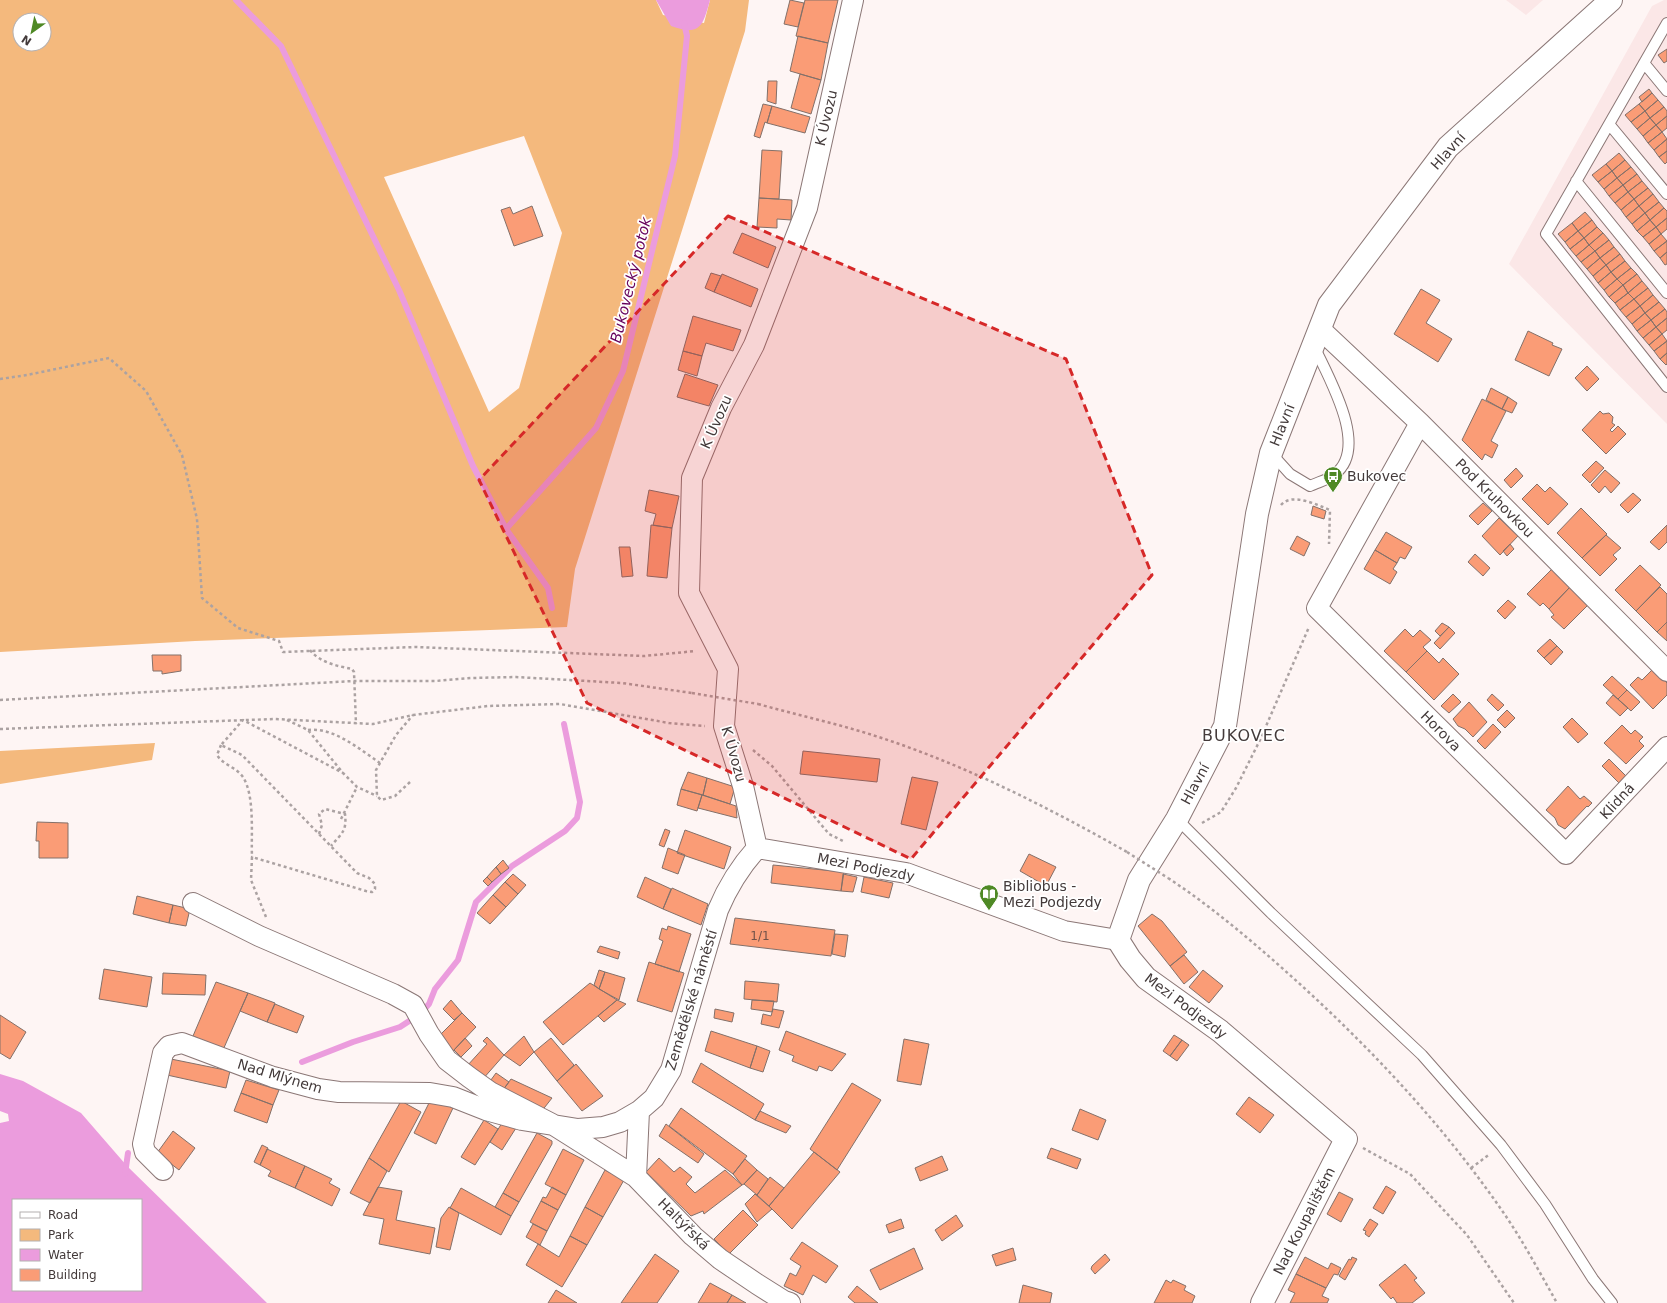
<svg xmlns="http://www.w3.org/2000/svg" width="1667" height="1303" viewBox="0 0 1667 1303" font-family="'DejaVu Sans',sans-serif">
<style>
.built{fill:#fbe7e7}
.green{fill:#f4b97d;fill-rule:evenodd}
.water{fill:#eb9cdd;fill-rule:evenodd}
.lines{fill:none;stroke-linecap:round;stroke-linejoin:round}
.stream{stroke:#eb9cdd;stroke-width:6}
.building{fill:#fa9c76;stroke:#837069}
.service-casing{stroke:#8b7776;stroke-width:12}
.minor-casing{stroke:#8b7776;stroke-width:22}
.tertiary-casing{stroke:#8b7776;stroke-width:24}
.path{stroke:#aba2a2;stroke-width:2.5;stroke-dasharray:3 3;stroke-linecap:butt}
.service{stroke:#fff;stroke-width:10}
.minor{stroke:#fff;stroke-width:20}
.tertiary{stroke:#fff;stroke-width:22}
.path-bridge{stroke:#aba2a2;stroke-width:2.5;stroke-dasharray:3 3;stroke-linecap:butt}
.marked{fill:#d62828;fill-opacity:0.2;stroke:#d62828;stroke-width:3;stroke-dasharray:8 5;stroke-linejoin:round}
.labels{text-anchor:middle;stroke-width:3.5;stroke-linejoin:round;paint-order:stroke}
.number-label{font-size:12px;fill:#715249}
.street-label{font-size:14px;fill:#433a3a;stroke:#fff}
.poi-label{font-size:14px;fill:#433a3a;stroke:#fff;text-anchor:start}
.water-label{font-size:15px;font-style:italic;fill:#65025b;stroke:#fff}
.quarter-label{font-size:16px;letter-spacing:1px;fill:#433a3a;stroke:#fff}
</style>
<rect width="100%" height="100%" fill="#fef5f4"/>
<path class="built" d="M1506 0H1543L1526 15Z
M1664 0H1667V424L1509 264 1652 6Z"/>
<path class="green" d="M0 0H656L663 15 704 23 710 0H749L745 31 575 569 567 627 195 641 0 652ZM20 20H44V44H20ZM524 136 562 233 519 388 489 412 384 177Z
M155 743 152 760 0 784V751Z"/>
<path class="water" d="M656 0H710C703 25 701 37 671 26Z
M0 1074 23 1081 81 1113 127 1166 267 1303H0V1123L9 1121 8 1114 0 1111ZM13 1200H141V1290H13Z"/>
<g class="lines">
<path class="stream" d="M236 0 281 46 399 290 473 466 506 529 548 588 552 608
M506 529 596 428 623 371 675 156 687 36 684 23
M302 1062 353 1042 400 1027 420 1014 429 1004 435 989 458 960 476 902 512 866 565 831 577 818 580 802 564 724
M125 1174 128 1153"/>
</g>
<path class="building" d="M790 0 804 3 798 27 784 24Z
M805 0H838L828 43 796 36Z
M798 36 828 43 821 80 790 71Z
M1667 49V61L1664 63 1658 55Z
M800 74 821 80 811 114 791 108Z
M768 81H777L776 104 767 101Z
M1649 89 1652 93 1642 102 1639 97Z
M1652 93 1658 100 1645 111 1639 104Z
M1658 100 1664 107 1650 118 1645 111Z
M763 104 772 106 767 123 765 122 760 138 754 136Z
M1639 104 1645 111 1631 122 1625 115Z
M772 106 810 117 805 133 767 123Z
M1664 107 1667 111V116L1656 125 1650 118Z
M1645 111 1650 118 1637 129 1631 122Z
M1667 116V128L1662 132 1656 125Z
M1650 118 1656 125 1643 136 1637 129Z
M1656 125 1662 132 1648 143 1643 136Z
M1662 132 1667 139 1654 150 1648 143Z
M1667 139V151L1659 157 1654 150Z
M762 150 782 151 779 199 759 198Z
M1667 151V162L1665 164 1659 157Z
M1619 153 1625 160 1612 171 1606 164Z
M1625 160 1631 167 1617 178 1612 171Z
M1606 164 1612 171 1598 182 1592 175Z
M1631 167 1637 174 1623 185 1617 178Z
M1612 171 1617 178 1604 189 1598 182Z
M1637 174 1642 181 1628 192 1623 185Z
M1617 178 1623 185 1609 196 1604 189Z
M1642 181 1648 188 1634 199 1628 192Z
M1623 185 1628 192 1615 203 1609 196Z
M1648 188 1653 194 1639 206 1634 199Z
M1628 192 1634 199 1621 210 1615 203Z
M1653 194 1659 202 1645 213 1639 206Z
M759 198 792 200 791 220 777 219V228L757 227Z
M1634 199 1639 206 1626 217 1621 210Z
M1659 202 1664 208 1650 220 1645 213Z
M532 206 543 236 514 246 501 210 510 207 513 214Z
M1639 206 1645 213 1632 224 1626 217Z
M1664 208 1667 211V218L1656 227 1650 220Z
M1585 212 1592 220 1578 231 1572 223Z
M1645 213 1650 220 1637 231 1632 224Z
M1667 218V229L1661 234 1656 227Z
M1592 220 1597 227 1584 238 1578 231Z
M1650 220 1656 227 1643 237 1637 231Z
M1572 223 1578 231 1565 242 1558 234Z
M1597 227 1603 233 1589 245 1584 238Z
M1656 227 1661 234 1649 244 1643 237Z
M1578 231 1584 238 1570 249 1565 242Z
M742 233 776 247 768 268 733 253Z
M1603 233 1609 240 1595 251 1589 245Z
M1661 234 1667 241 1654 251 1649 244Z
M1584 238 1589 245 1576 256 1570 249Z
M1609 240 1614 247 1600 258 1595 251Z
M1667 241V252L1660 258 1654 251Z
M1589 245 1595 251 1581 262 1576 256Z
M1614 247 1620 254 1606 265 1600 258Z
M1595 251 1600 258 1587 269 1581 262Z
M1667 252V264L1665 265 1660 258Z
M1620 254 1625 261 1611 272 1606 265Z
M1600 258 1606 265 1593 276 1587 269Z
M1625 261 1631 268 1617 279 1611 272Z
M1606 265 1611 272 1598 283 1593 276Z
M1631 268 1637 274 1623 285 1617 279Z
M1611 272 1617 279 1604 290 1598 283Z
M711 273 721 276 714 292 705 288Z
M722 274 758 289 751 307 714 292Z
M1637 274 1642 281 1628 293 1623 285Z
M1617 279 1623 285 1609 297 1604 290Z
M1642 281 1648 288 1634 299 1628 293Z
M1623 285 1628 293 1615 303 1609 297Z
M1648 288 1653 295 1640 306 1634 299Z
M1421 289 1440 300 1426 323 1452 339 1438 362 1394 334Z
M1628 293 1634 299 1620 310 1615 303Z
M1653 295 1659 302 1645 313 1640 306Z
M1634 299 1640 306 1626 317 1620 310Z
M1659 302 1665 309 1651 320 1645 313Z
M1640 306 1645 313 1632 324 1626 317Z
M1665 309 1667 312V318L1656 327 1651 320Z
M1645 313 1651 320 1637 331 1632 324Z
M693 316 741 330 733 351 706 343 702 356 683 351Z
M1667 318V330L1662 334 1656 327Z
M1651 320 1656 327 1643 338 1637 331Z
M1656 327 1662 334 1649 345 1643 338Z
M1528 331 1553 343 1552 345 1562 349 1549 376 1515 360Z
M1662 334 1667 341 1654 351 1649 345Z
M1667 341V353L1660 359 1654 351Z
M683 351 702 356 697 376 678 370Z
M1667 353V364L1666 365 1660 359Z
M1587 366 1599 379 1587 391 1575 378Z
M685 374 718 385 709 406 677 397Z
M1491 388 1508 397 1502 409 1486 400Z
M1508 397 1517 403 1512 413 1502 409Z
M1482 399 1506 411 1491 441 1498 445 1492 458 1485 454 1482 460 1462 440Z
M1600 411 1603 414 1609 413 1613 417 1612 423 1615 425 1610 430 1612 432 1618 426 1626 434 1606 454 1582 430Z
M1596 461 1604 468 1590 483 1582 475Z
M1516 468 1523 476 1511 488 1504 480Z
M1605 470 1620 483 1611 493 1605 486 1599 493 1591 485Z
M1537 484 1545 492 1550 487 1568 504 1548 525 1522 499Z
M649 490 679 496 672 528 653 525 656 514 645 511Z
M1633 493 1641 500 1628 513 1620 505Z
M1483 503 1492 511 1478 525 1469 516Z
M1313 506 1326 511 1324 519 1311 515Z
M1581 508 1607 534 1582 558 1557 533Z
M1499 518 1518 536 1500 555 1482 536Z
M651 525 672 528 667 578 647 576Z
M1667 525V542L1659 550 1650 542Z
M1386 532 1412 547 1405 559 1400 557 1397 563 1375 550Z
M1606 535 1621 548 1613 555 1617 559 1600 576 1582 558Z
M1297 536 1310 543 1304 556 1290 549Z
M1510 544 1514 549 1507 556 1503 551Z
M619 547H630L633 576 622 577Z
M1375 550 1397 563 1393 569 1397 572 1390 584 1364 569Z
M1475 554 1490 568 1483 576 1468 562Z
M1640 565 1661 585 1636 611 1615 590Z
M1552 569 1570 587 1549 609 1543 603 1540 606 1527 594Z
M1570 587 1588 605 1564 629 1551 617 1554 615 1549 609Z
M1660 587 1667 594V622L1657 632 1636 611Z
M1508 600 1516 607 1505 619 1497 611Z
M1667 622V641L1657 632Z
M1442 623 1449 627 1440 636 1435 631Z
M1449 627 1455 633 1440 649 1434 643Z
M1405 629 1413 637 1420 630 1431 640 1423 647 1427 651 1406 672 1384 651Z
M1550 639 1557 646 1544 658 1537 651Z
M1557 646 1563 652 1551 665 1544 658Z
M1427 651 1439 663 1443 658 1459 674 1434 700 1406 672Z
M152 655H181V671L162 674V671H153Z
M1653 669 1667 683V695L1653 709 1630 685 1638 677 1642 680Z
M1612 676 1627 690 1618 699 1603 685Z
M1627 690 1640 702 1631 711 1618 699Z
M1453 694 1461 702 1449 713 1441 706Z
M1492 694 1504 705 1498 711 1487 700Z
M1613 695 1628 708 1620 716 1606 703Z
M1469 702 1487 722 1473 737 1465 729 1458 726 1453 719Z
M1507 710 1515 718 1505 728 1497 720Z
M1572 718 1588 734 1578 743 1563 727Z
M1493 724 1501 732 1485 749 1477 741Z
M1622 725 1631 734 1635 730 1643 737 1639 741 1644 746 1626 764 1604 743Z
M803 751 880 759 877 782 800 774Z
M1609 759 1628 778 1621 785 1602 766Z
M688 772 707 778 703 795 681 789Z
M912 777 938 782 926 830 901 824Z
M707 778 735 787 730 804 703 795Z
M1568 786 1580 799 1584 796 1592 803 1588 807 1587 806 1565 829 1558 825 1555 818 1546 810Z
M681 789 702 795 697 811 677 805Z
M702 795 736 806 737 818 698 808Z
M37 822 68 823V858H39V841H36Z
M665 829 670 831 664 847 659 845Z
M685 830 731 847 724 869 677 853Z
M668 848 685 855 678 874 662 868Z
M1029 854 1056 867 1046 886 1020 871Z
M503 860 509 868 501 874 496 867Z
M773 865 844 872 841 891 771 883Z
M496 867 501 874 492 882 487 877Z
M513 874 526 885 518 894 505 882Z
M843 874 857 877 853 892 841 891Z
M487 877 492 882 488 886 483 881Z
M645 877 671 889 663 909 637 897Z
M864 877 893 883 889 898 861 892Z
M505 882 518 894 506 907 493 895Z
M672 888 708 904 701 925 663 909Z
M493 895 506 907 490 924 477 913Z
M137 896 173 905 169 923 133 914Z
M173 905 190 909 186 926 169 923Z
M1152 914 1162 921 1187 952 1170 966 1138 926Z
M735 918 835 930 831 956 730 944Z
M668 926 691 934 679 972 655 964 663 941 659 939 662 928 667 930Z
M835 934 848 935 845 957 832 954Z
M600 946 620 952 618 959 597 952Z
M1184 955 1198 972 1184 984 1170 966Z
M649 962 684 973 672 1012 637 1001Z
M104 969 152 977 147 1007 99 999Z
M599 970 605 972 599 989 594 985Z
M1203 970 1223 986 1209 1003 1189 987Z
M605 972 625 978 619 1000 599 989Z
M163 973 206 975 205 995 162 994Z
M745 981 779 984 777 1002 744 999Z
M216 982 248 993 223 1050 193 1036Z
M590 983 617 1000 563 1045 543 1022Z
M248 993 275 1003 267 1022 240 1011Z
M451 1000 462 1013 454 1020 443 1009Z
M617 1000 626 1004 604 1022 598 1016Z
M752 1000 774 1001 772 1012 751 1009Z
M275 1004 304 1016 297 1033 267 1022Z
M715 1009 734 1013 732 1022 714 1018Z
M773 1009 784 1011 779 1028 761 1024 763 1014 771 1016Z
M462 1013 476 1027 453 1051 438 1037Z
M0 1015 26 1032 10 1059 0 1053Z
M711 1031 757 1046 750 1068 705 1051Z
M786 1031 846 1054 832 1071 819 1066 817 1071 792 1061 794 1056 779 1050Z
M1174 1035 1182 1040 1170 1056 1163 1051Z
M524 1036 534 1052 520 1066 504 1055Z
M487 1037 504 1055 482 1080 467 1066 487 1044 483 1041Z
M465 1038 472 1046 461 1057 454 1050Z
M551 1038 574 1065 557 1081 534 1052Z
M904 1039 929 1044 921 1085 897 1081Z
M1182 1040 1189 1045 1177 1061 1170 1056Z
M757 1046 770 1051 763 1072 750 1068Z
M171 1059 230 1071 226 1088 167 1075Z
M701 1063 764 1104 755 1120 692 1082Z
M576 1064 603 1096 582 1111 557 1081Z
M496 1073 509 1082 500 1094 488 1084Z
M511 1079 552 1098 541 1112 500 1094Z
M246 1080 279 1090 273 1105 241 1093Z
M852 1083 881 1100 837 1170 810 1149Z
M241 1093 273 1105 267 1123 234 1111Z
M432 1097 453 1108 436 1144 414 1133Z
M1249 1097 1274 1115 1260 1133 1236 1114Z
M401 1101 421 1112 389 1172 369 1158Z
M681 1108 747 1156 733 1174 669 1126Z
M1080 1109 1106 1120 1098 1140 1072 1130Z
M760 1111 791 1126 786 1133 755 1120Z
M484 1120 498 1129 475 1165 461 1157Z
M502 1123 516 1128 502 1150 490 1142Z
M666 1124 704 1154 698 1163 659 1136Z
M173 1131 195 1148 179 1170 157 1153Z
M537 1133 552 1141V1144L519 1202 503 1193Z
M262 1145 268 1148 260 1165 254 1162Z
M1051 1148 1081 1159 1077 1169 1047 1158Z
M267 1149 305 1166 295 1188 268 1176 271 1171 260 1165Z
M563 1149 584 1160 566 1195 545 1184Z
M814 1152 840 1172 792 1229 769 1206Z
M942 1156 948 1170 920 1181 915 1168Z
M369 1158 387 1171 370 1203 350 1193Z
M659 1158 674 1172 680 1167 692 1177 686 1184 695 1193 725 1170 742 1185 704 1214 703 1211 691 1216 646 1172Z
M745 1159 757 1170 744 1184 742 1185 733 1174Z
M305 1166 332 1179 329 1183 340 1189 332 1206 295 1188Z
M605 1170 624 1180 603 1217 585 1207Z
M757 1170 768 1179 757 1195 744 1184Z
M770 1177 784 1188 769 1206 757 1195Z
M1386 1186 1396 1192 1383 1214 1373 1208Z
M378 1187 402 1191 396 1220 435 1228 430 1254 379 1244 384 1219 363 1215Z
M552 1187 566 1195 558 1210 541 1201 543 1197 546 1198Z
M461 1188 511 1216 501 1235 450 1208Z
M1339 1192 1353 1199 1341 1222 1327 1214Z
M503 1193 519 1202 511 1216 495 1207Z
M755 1194 772 1209 757 1222 745 1204Z
M541 1201 558 1210 547 1231 530 1222Z
M449 1207 459 1213 450 1250 436 1247 441 1218Z
M585 1207 603 1217 587 1245 570 1236Z
M743 1210 758 1225 729 1254 714 1239Z
M956 1215 963 1226 942 1241 935 1230Z
M901 1219 904 1228 889 1233 886 1225Z
M1370 1219 1378 1224 1369 1237 1365 1234 1366 1231 1363 1230Z
M533 1224 547 1231 540 1245 526 1237Z
M570 1236 587 1245 562 1287 526 1265 538 1244 559 1257Z
M802 1242 838 1266 826 1283 813 1275 803 1295 784 1286 790 1273 796 1276 801 1266 790 1259Z
M914 1248 923 1269 880 1290 870 1270Z
M1013 1248 1016 1260 996 1266 992 1255Z
M655 1254 679 1271 657 1303H621Z
M1105 1254 1110 1260 1095 1274 1091 1269 1092 1266Z
M1305 1257 1328 1269 1331 1263 1341 1268 1338 1275 1334 1274 1326 1288 1296 1274Z
M1352 1257 1357 1259 1345 1280 1339 1276 1349 1259 1351 1260Z
M1405 1264 1417 1278 1414 1280 1425 1293 1412 1303H1397L1393 1297 1391 1299 1379 1285Z
M1296 1274 1326 1288 1322 1296 1329 1299 1327 1303H1290L1295 1293 1288 1290Z
M1166 1280 1171 1283 1173 1280 1186 1286 1184 1290 1195 1296 1192 1303H1154Z
M710 1283 732 1295 727 1303H698Z
M1023 1285 1052 1293 1050 1303H1019Z
M857 1286 878 1303H855L848 1297Z
M556 1290 577 1303H548Z
M732 1295 746 1303H727Z"/>
<g class="lines">
<defs>
<path id="service" d="M1667 23 1546 234 1667 387
M1644 63 1667 91
M1609 124 1667 194
M1576 181 1667 293
M1271 453 1290 474 1310 486C1318 482 1328 480 1335 474 1370 447 1328 377 1314 346
M1177 819 1271 913 1422 1055 1501 1145 1545 1204 1593 1279 1612 1303"/>
<path id="minor" d="M1320 329 1420 423 1667 671
M1420 423 1317 608 1566 854 1667 747
M757 848 743 786 724 726 728 669 689 593 692 478 721 408 754 345 807 208 853 0
M757 848 906 873 1064 931 1118 940
M193 903 259 936 393 994 413 1005 429 1034 447 1060 469 1077 490 1092 552 1124 636 1177
M639 1111 636 1177 693 1236 720 1259 757 1284 784 1301 790 1303
M163 1170 145 1152 143 1144 163 1053 169 1046 182 1043 273 1077 318 1089 339 1092 430 1093 453 1097 486 1110 522 1120 578 1129 603 1127 620 1122 639 1111 654 1098 671 1070 718 910C728 886 740 867 757 848"/>
<path id="tertiary" d="M1262 1303 1346 1139 1220 1031 1146 978 1130 959 1118 940 1139 880 1177 819 1225 726 1257 514 1271 453 1329 305 1448 147 1611 0"/>
</defs>
<use href="#service" class="service-casing"/>
<use href="#minor" class="minor-casing"/>
<use href="#tertiary" class="tertiary-casing"/>
<path class="path" d="M0 379 27 375 109 358 146 391 182 455 197 519 202 598 238 628 279 641 283 652 415 647 644 656 696 651
M1281 505C1292 492 1317 505 1330 510L1329 544
M310 650C320 663 338 666 352 669L354 672 356 724
M0 700 354 681H436L471 678 516 677 622 683 692 693
M758 704C794 714 830 722 866 733 957 761 1044 805 1127 852
M287 720 308 730 343 773 357 787 377 796
M0 729 275 719 373 724 413 715 488 706 560 704 669 723 705 726
M308 730C334 727 359 749 380 763
M221 745 217 755C223 765 236 767 243 777 255 796 251 834 252 857
M753 750 772 766 829 834 843 841
M410 782 395 796 381 800 377 796 376 770 396 735 413 715
M341 819 357 787
M1202 823 1221 812 1236 788 1260 740 1309 627
M319 834 322 825 319 814 325 809 345 814C347 831 342 833 331 846
M1168 878C1212 907 1252 941 1291 976 1370 1047 1443 1125 1503 1212 1523 1241 1540 1273 1557 1303
M266 917 251 880 252 857 366 891 372 892 375 889V884L369 878 357 873 242 755 221 745 243 720 343 773
M1363 1148 1410 1174 1467 1235 1514 1303
M1471 1168 1490 1154"/>
<use href="#service" class="service"/>
<use href="#minor" class="minor"/>
<use href="#tertiary" class="tertiary"/>
<path class="path-bridge" d="M692 693 758 704
M1127 852 1168 878"/>
</g>
<path class="marked" d="M728 216 1066 359 1152 575 911 859 587 703 479 480Z"/>
<defs>
<symbol id="bus-pin" viewBox="-11 -11 22 30"><path d="M0 17L-7.5 6A9.5 9.5 0 1 1 7.5 6Z" fill="#4f8925" stroke="#fff"/><path d="M-5-6H5V4H4V6H2V4H-2V6H-4V4H-5ZM-3.5-4V0h7V-4ZM-3.5 1.2v1.5H-2V1.2ZM2 1.2v1.5H3.5V1.2Z" fill="#fff"/></symbol>
<symbol id="library-pin" viewBox="-11 -11 22 30"><path d="M0 17L-7.5 6A9.5 9.5 0 1 1 7.5 6Z" fill="#4f8925" stroke="#fff"/><path d="M-6-4Q-3-5.5-.7-3.5V5Q-3 3-6 4ZM6-4Q3-5.5 .7-3.5V5Q3 3 6 4Z" fill="#fff"/></symbol>
</defs>
<g fill-rule="evenodd">
<use href="#bus-pin" x="1322" y="465" width="22" height="30"/>
<use href="#library-pin" x="978" y="883" width="22" height="30"/>
</g>
<g class="labels">
<g class="number-label">
<text x="760" y="940">1/1</text>
</g>
<g class="street-label">
<text transform="translate(826 118) rotate(-77)" y="5">K Úvozu</text>
<text transform="translate(1448 151) rotate(-48)" y="5">Hlavní</text>
<text transform="translate(716 422) rotate(-66)" y="5">K Úvozu</text>
<text transform="translate(1282 425) rotate(-68)" y="5">Hlavní</text>
<text transform="translate(1495 498) rotate(45)" y="5">Pod Kruhovkou</text>
<text transform="translate(1441 731) rotate(45)" y="5">Horova</text>
<text transform="translate(734 754) rotate(74)" y="5">K Úvozu</text>
<text transform="translate(1195 784) rotate(-62)" y="5">Hlavní</text>
<text transform="translate(1617 801) rotate(-47)" y="5">Klidná</text>
<text transform="translate(866 867) rotate(11)" y="5">Mezi Podjezdy</text>
<text transform="translate(691 1000) rotate(-73)" y="5">Zemědělské náměstí</text>
<text transform="translate(1186 1006) rotate(37)" y="5">Mezi Podjezdy</text>
<text transform="translate(280 1076) rotate(17)" y="5">Nad Mlýnem</text>
<text transform="translate(1304 1221) rotate(-63)" y="5">Nad Koupalištěm</text>
<text transform="translate(684 1224) rotate(45)" y="5">Haltýřská</text>
</g>
<g class="poi-label">
<text x="1347" y="481">Bukovec</text>
<text x="1003" y="891">Bibliobus -<tspan x="1003" dy="16">Mezi Podjezdy</tspan></text>
</g>
<g class="water-label">
<text transform="translate(631 280) rotate(-76)" y="5">Bukovecký potok</text>
</g>
<g class="quarter-label">
<text x="1244" y="741">BUKOVEC</text>
</g>
</g>
<rect x="12" y="1199" width="130" height="92" fill="#ffffff" stroke="#b4b0b0"/>
<rect x="20" y="1212" width="20" height="6" fill="#ffffff" stroke="#b4b0b0"/>
<text x="48" y="1219" font-size="12" fill="#433a3a">Road</text>
<rect x="20" y="1229" width="20" height="12" fill="#f4b97d" stroke="#b4b0b0"/>
<text x="48" y="1239" font-size="12" fill="#433a3a">Park</text>
<rect x="20" y="1249" width="20" height="12" fill="#eb9cdd" stroke="#b4b0b0"/>
<text x="48" y="1259" font-size="12" fill="#433a3a">Water</text>
<rect x="20" y="1269" width="20" height="12" fill="#fa9c76" stroke="#b4b0b0"/>
<text x="48" y="1279" font-size="12" fill="#433a3a">Building</text>
<g transform="translate(32 32) rotate(213)"><circle r="19" fill="#ffffff" stroke="#b4b0b0"/>
<path d="M0-3L7 15L0 10L-7 15Z" fill="#4f8925"/>
<text y="-6" font-size="11" font-weight="bold" text-anchor="middle" fill="#433a3a">N</text>
</g>
</svg>
